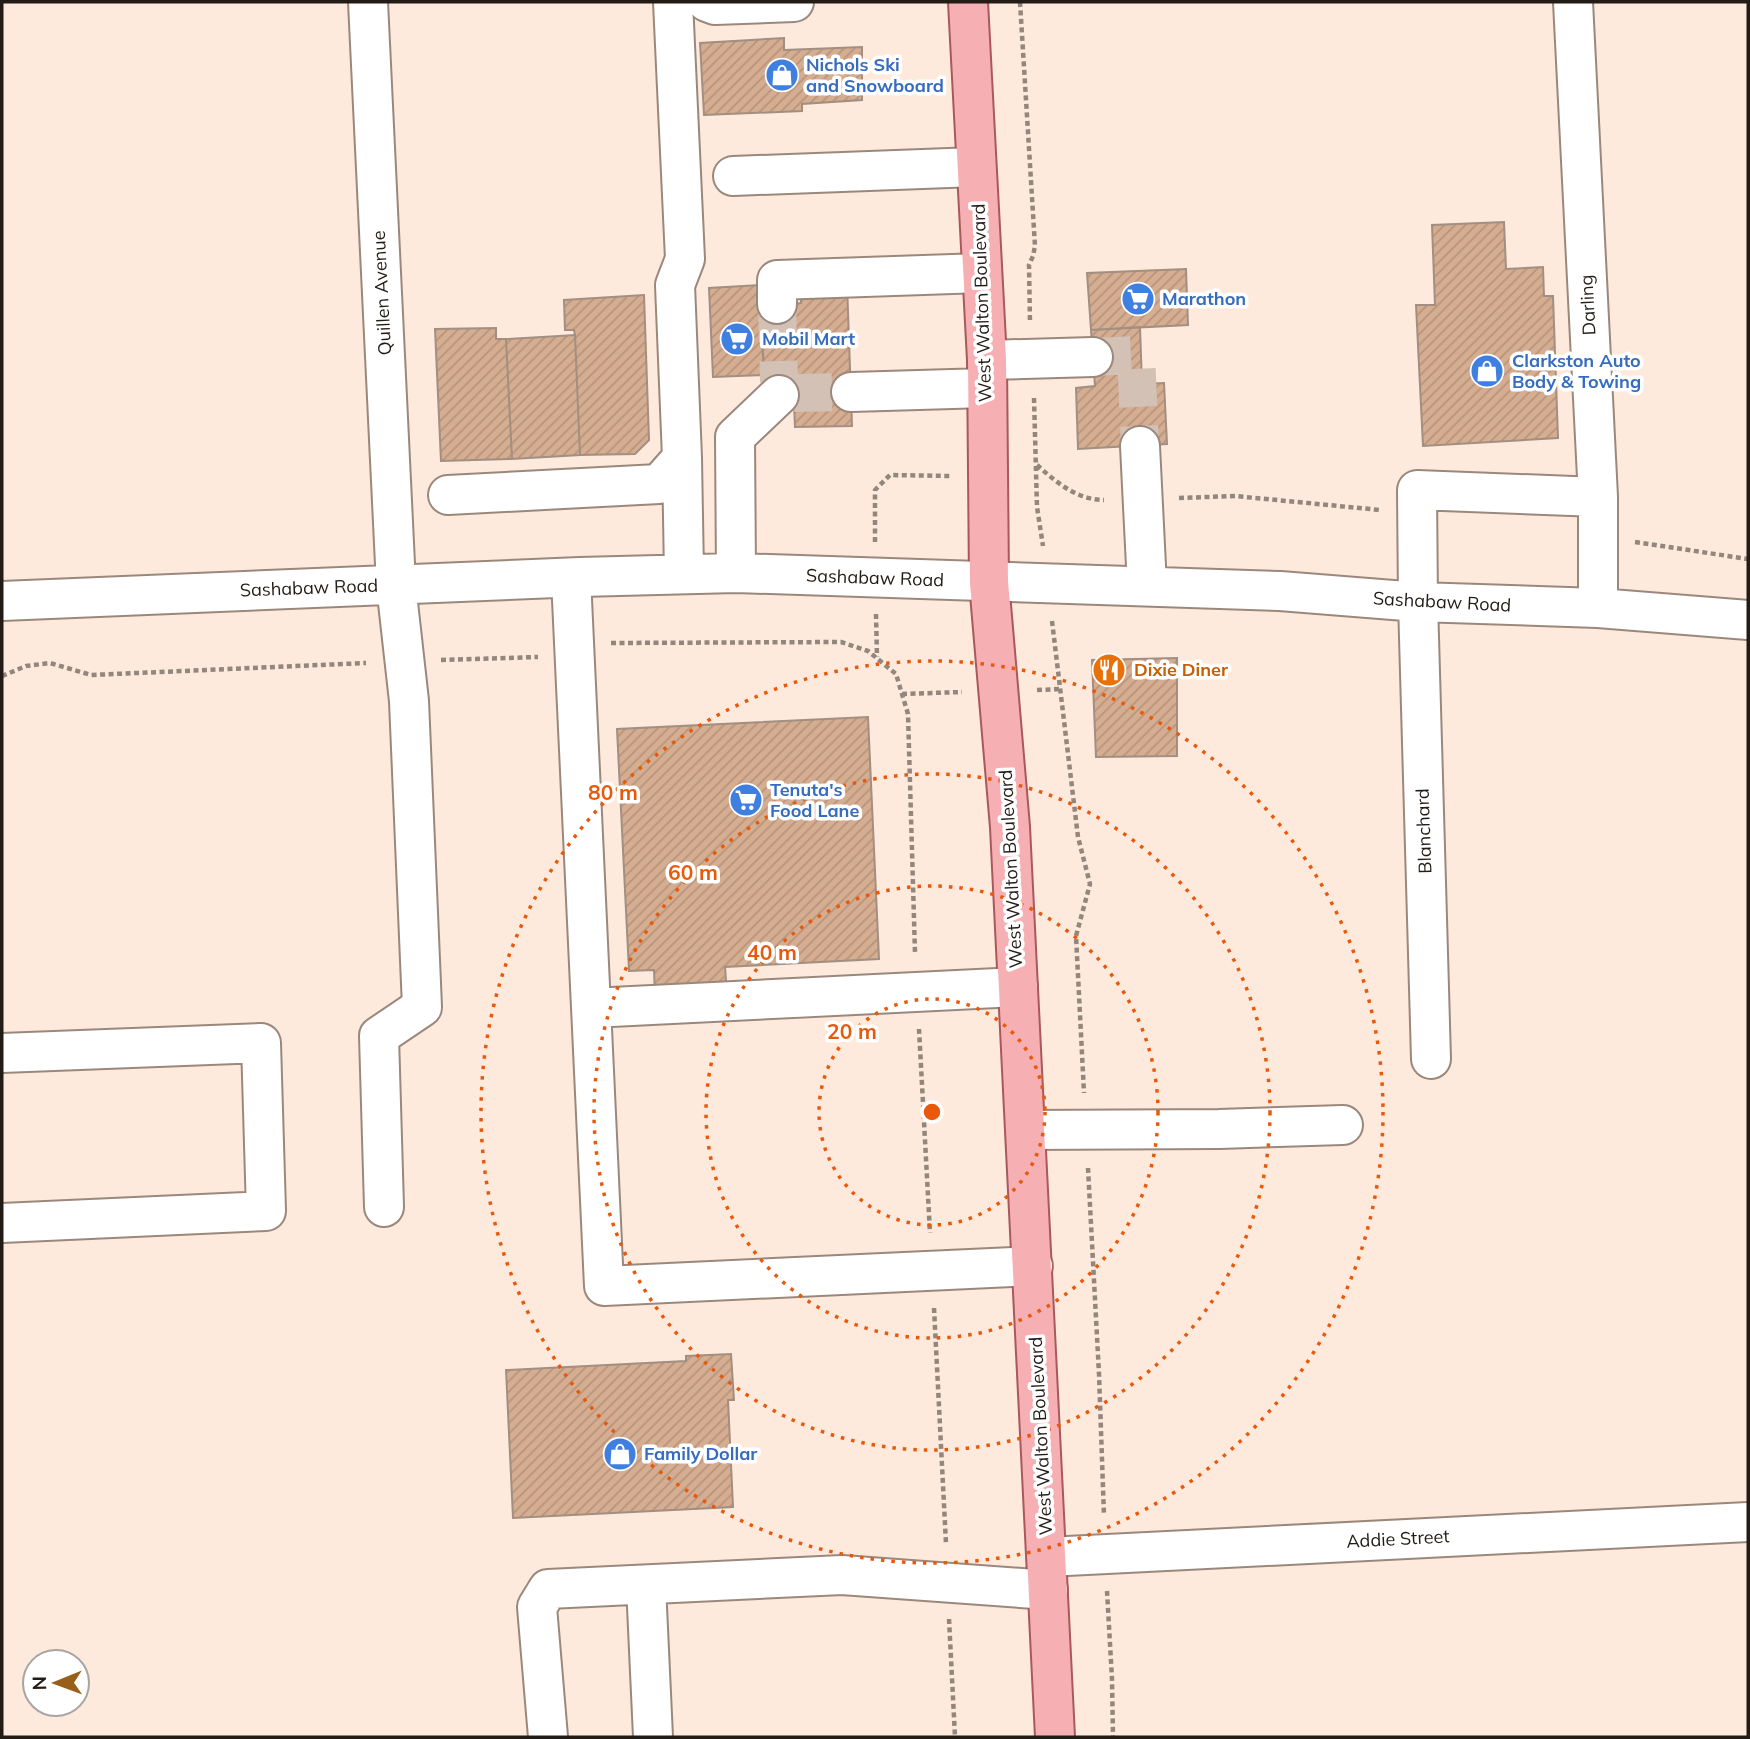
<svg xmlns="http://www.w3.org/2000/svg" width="1750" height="1739" viewBox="0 0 1750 1739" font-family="Mulish,sans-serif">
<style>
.building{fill:url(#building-hatch);stroke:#a28f82;stroke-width:2}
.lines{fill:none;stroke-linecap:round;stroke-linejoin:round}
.minor-tunnel{stroke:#d2c1b4;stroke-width:38;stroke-dasharray:38 19;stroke-linecap:butt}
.minor-casing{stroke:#9b887c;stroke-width:42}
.major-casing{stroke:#a8595b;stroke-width:42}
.path{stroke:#93867c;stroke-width:4.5;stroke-dasharray:5 3.5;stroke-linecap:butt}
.minor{stroke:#fff;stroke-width:38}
.major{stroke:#f6afb3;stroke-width:38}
.ring{fill:none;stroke:#e8590c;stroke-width:3.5;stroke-dasharray:3.5 7}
.labels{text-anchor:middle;stroke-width:7;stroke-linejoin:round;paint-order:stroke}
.shop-label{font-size:18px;font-weight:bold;fill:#366cbe;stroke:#fff;text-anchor:start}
.street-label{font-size:18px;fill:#221b16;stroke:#fff}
.food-label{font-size:18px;font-weight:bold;fill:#c56008;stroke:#fff;text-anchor:start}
.centre{fill:#e8590c;stroke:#fff;stroke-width:3.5}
.ring-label{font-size:21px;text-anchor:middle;font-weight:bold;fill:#e8590c;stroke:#fff;stroke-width:7;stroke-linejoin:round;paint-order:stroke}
</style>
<defs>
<pattern id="building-hatch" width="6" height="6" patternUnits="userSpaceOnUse" patternTransform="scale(1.75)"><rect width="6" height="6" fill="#d5ad91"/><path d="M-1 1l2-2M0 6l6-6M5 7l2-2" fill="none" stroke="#b7947c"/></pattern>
</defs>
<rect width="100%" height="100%" fill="#feeadc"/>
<path class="building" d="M784 38V50L862 47V100L802 104V111L704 115 700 43Z
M1504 222 1506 269 1543 267 1544 296H1553L1558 438 1423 446 1416 305H1435L1432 225Z
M1186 269 1188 325 1091 330 1087 273Z
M847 283 852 426 795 427 793 381 764 382 761 304 801 303V286Z
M760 285 764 375 713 377 709 288Z
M644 295 649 440 635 454 580 455 575 335 574 330H565L564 300Z
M1140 327 1142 384 1164 383 1167 444 1078 449 1076 388 1095 386 1091 330Z
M496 328V339H506L512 459 441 461 435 329Z
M575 335 580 455 512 459 506 339Z
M1177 658V756L1096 757 1092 660Z
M868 717 879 959 725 967 727 993 655 997 654 970 629 971 617 729Z
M731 1354 734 1400H728L733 1507 513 1518 506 1370 686 1361V1356Z"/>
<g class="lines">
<path class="minor-tunnel" d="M777 304 779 382
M1093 357 1136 355 1140 446
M794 393 851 392"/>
<defs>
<path id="minor" d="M368 2 396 585 409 701 422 1007 379 1036 384 1207
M707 2 715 5 794 2
M1573 2 1598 497V608
M733 176 976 167
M777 304V280L982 273
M987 360 1093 357
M851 392 986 388
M1140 446 1147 586
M682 458 684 574
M448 495 659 484 682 458 675 285 685 259 673 2
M736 573 735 437 779 395
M571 578 604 1286 1033 1266
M2 601 580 577 736 573 1280 591 1418 602 1598 608 1748 620
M591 1008 1018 987
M2 1053 261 1043 266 1211 2 1223
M1431 1059 1418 602 1417 490 1598 497
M1026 1130 1219 1129 1343 1125
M1047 1557 1748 1522
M646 1585 653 1737
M548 1737 537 1607 548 1589 842 1575 1048 1590"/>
<path id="major" d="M968 2 987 360 989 582 1010 827 1055 1737"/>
</defs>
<use href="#minor" class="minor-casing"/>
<use href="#major" class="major-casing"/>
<path class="path" d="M1020 2 1035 246 1033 256 1029 265 1030 323
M1034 398 1037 507 1043 546
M1037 465C1056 482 1077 500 1104 500
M1179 498 1235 496 1380 510
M875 542V490L890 475 951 476
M1635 542 1748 559
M876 614 877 657
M1052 621 1078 837 1090 884 1076 936 1084 1093
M611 643 841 642 868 651 896 674 908 714 915 953
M441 660 538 657
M2 676 26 666 50 663 91 675 366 663
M1037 690 1061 689
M902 694 962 692
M919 1029 930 1233
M1088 1168 1099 1374 1104 1516
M934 1308 946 1544
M1107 1591 1112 1679 1113 1737
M949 1619 955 1737"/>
<use href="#minor" class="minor"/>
<use href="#major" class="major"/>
</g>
<g class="ring">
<circle cx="932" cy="1112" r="113"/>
<circle cx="932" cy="1112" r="226"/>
<circle cx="932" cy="1112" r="338"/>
<circle cx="932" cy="1112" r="451"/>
</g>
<defs>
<symbol id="shop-disc" viewBox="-11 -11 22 22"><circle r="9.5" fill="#3f7fe0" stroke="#fff"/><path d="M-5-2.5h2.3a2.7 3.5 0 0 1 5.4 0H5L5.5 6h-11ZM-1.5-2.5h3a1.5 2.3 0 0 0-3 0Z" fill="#fff"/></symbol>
<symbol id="supermarket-disc" viewBox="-11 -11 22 22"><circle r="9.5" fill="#3f7fe0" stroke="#fff"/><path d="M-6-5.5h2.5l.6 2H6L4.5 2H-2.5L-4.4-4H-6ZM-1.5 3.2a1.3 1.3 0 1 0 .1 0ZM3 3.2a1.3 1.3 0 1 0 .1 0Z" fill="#fff"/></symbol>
<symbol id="restaurant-disc" viewBox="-11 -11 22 22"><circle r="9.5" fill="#e8710a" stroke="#fff"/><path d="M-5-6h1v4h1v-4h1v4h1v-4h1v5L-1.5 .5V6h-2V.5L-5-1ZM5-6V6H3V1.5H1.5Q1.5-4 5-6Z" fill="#fff"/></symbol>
</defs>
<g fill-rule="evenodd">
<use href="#shop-disc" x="763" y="56" width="38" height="38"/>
<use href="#supermarket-disc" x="1119" y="280" width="38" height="38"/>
<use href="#supermarket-disc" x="718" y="320" width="38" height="38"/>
<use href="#shop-disc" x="1468" y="352" width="38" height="38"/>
<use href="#restaurant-disc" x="1090" y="651" width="38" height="38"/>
<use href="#supermarket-disc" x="727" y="781" width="38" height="38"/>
<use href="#shop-disc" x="601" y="1435" width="38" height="38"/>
</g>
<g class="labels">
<g class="shop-label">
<text x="806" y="71">Nichols Ski<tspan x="806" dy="21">and Snowboard</tspan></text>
<text x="1162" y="305">Marathon</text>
<text x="762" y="345">Mobil Mart</text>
<text x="1512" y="367">Clarkston Auto<tspan x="1512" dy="21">Body &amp; Towing</tspan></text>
<text x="770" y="796">Tenuta's<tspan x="770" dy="21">Food Lane</tspan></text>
<text x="644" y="1460">Family Dollar</text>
</g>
<g class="street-label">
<text transform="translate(382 293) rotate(-93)" y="6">Quillen Avenue</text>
<text transform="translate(982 303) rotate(-92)" y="6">West Walton Boulevard</text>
<text transform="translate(1588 305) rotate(-93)" y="6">Darling</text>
<text transform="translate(875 578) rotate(2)" y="6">Sashabaw Road</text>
<text transform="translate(309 588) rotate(-2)" y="6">Sashabaw Road</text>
<text transform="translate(1442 602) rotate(3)" y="6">Sashabaw Road</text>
<text transform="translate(1424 831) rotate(-92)" y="6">Blanchard</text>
<text transform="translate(1011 869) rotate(-93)" y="6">West Walton Boulevard</text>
<text transform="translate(1041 1436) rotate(-93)" y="6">West Walton Boulevard</text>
<text transform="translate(1398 1539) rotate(-3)" y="6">Addie Street</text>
</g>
<g class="food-label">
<text x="1134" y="676">Dixie Diner</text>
</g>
</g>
<circle cx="932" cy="1112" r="10" class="centre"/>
<g class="ring-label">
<text x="613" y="800">80 m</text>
<text x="693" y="880">60 m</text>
<text x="772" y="960">40 m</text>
<text x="852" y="1039">20 m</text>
</g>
<rect width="1750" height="1739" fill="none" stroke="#221b16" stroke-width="7"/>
<g transform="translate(56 1683) rotate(269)"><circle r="33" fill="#ffffff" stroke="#a7a4a2" stroke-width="2"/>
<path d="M0-5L12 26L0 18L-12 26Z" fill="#975f1a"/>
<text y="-10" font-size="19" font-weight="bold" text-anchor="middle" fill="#221b16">N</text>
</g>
</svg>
